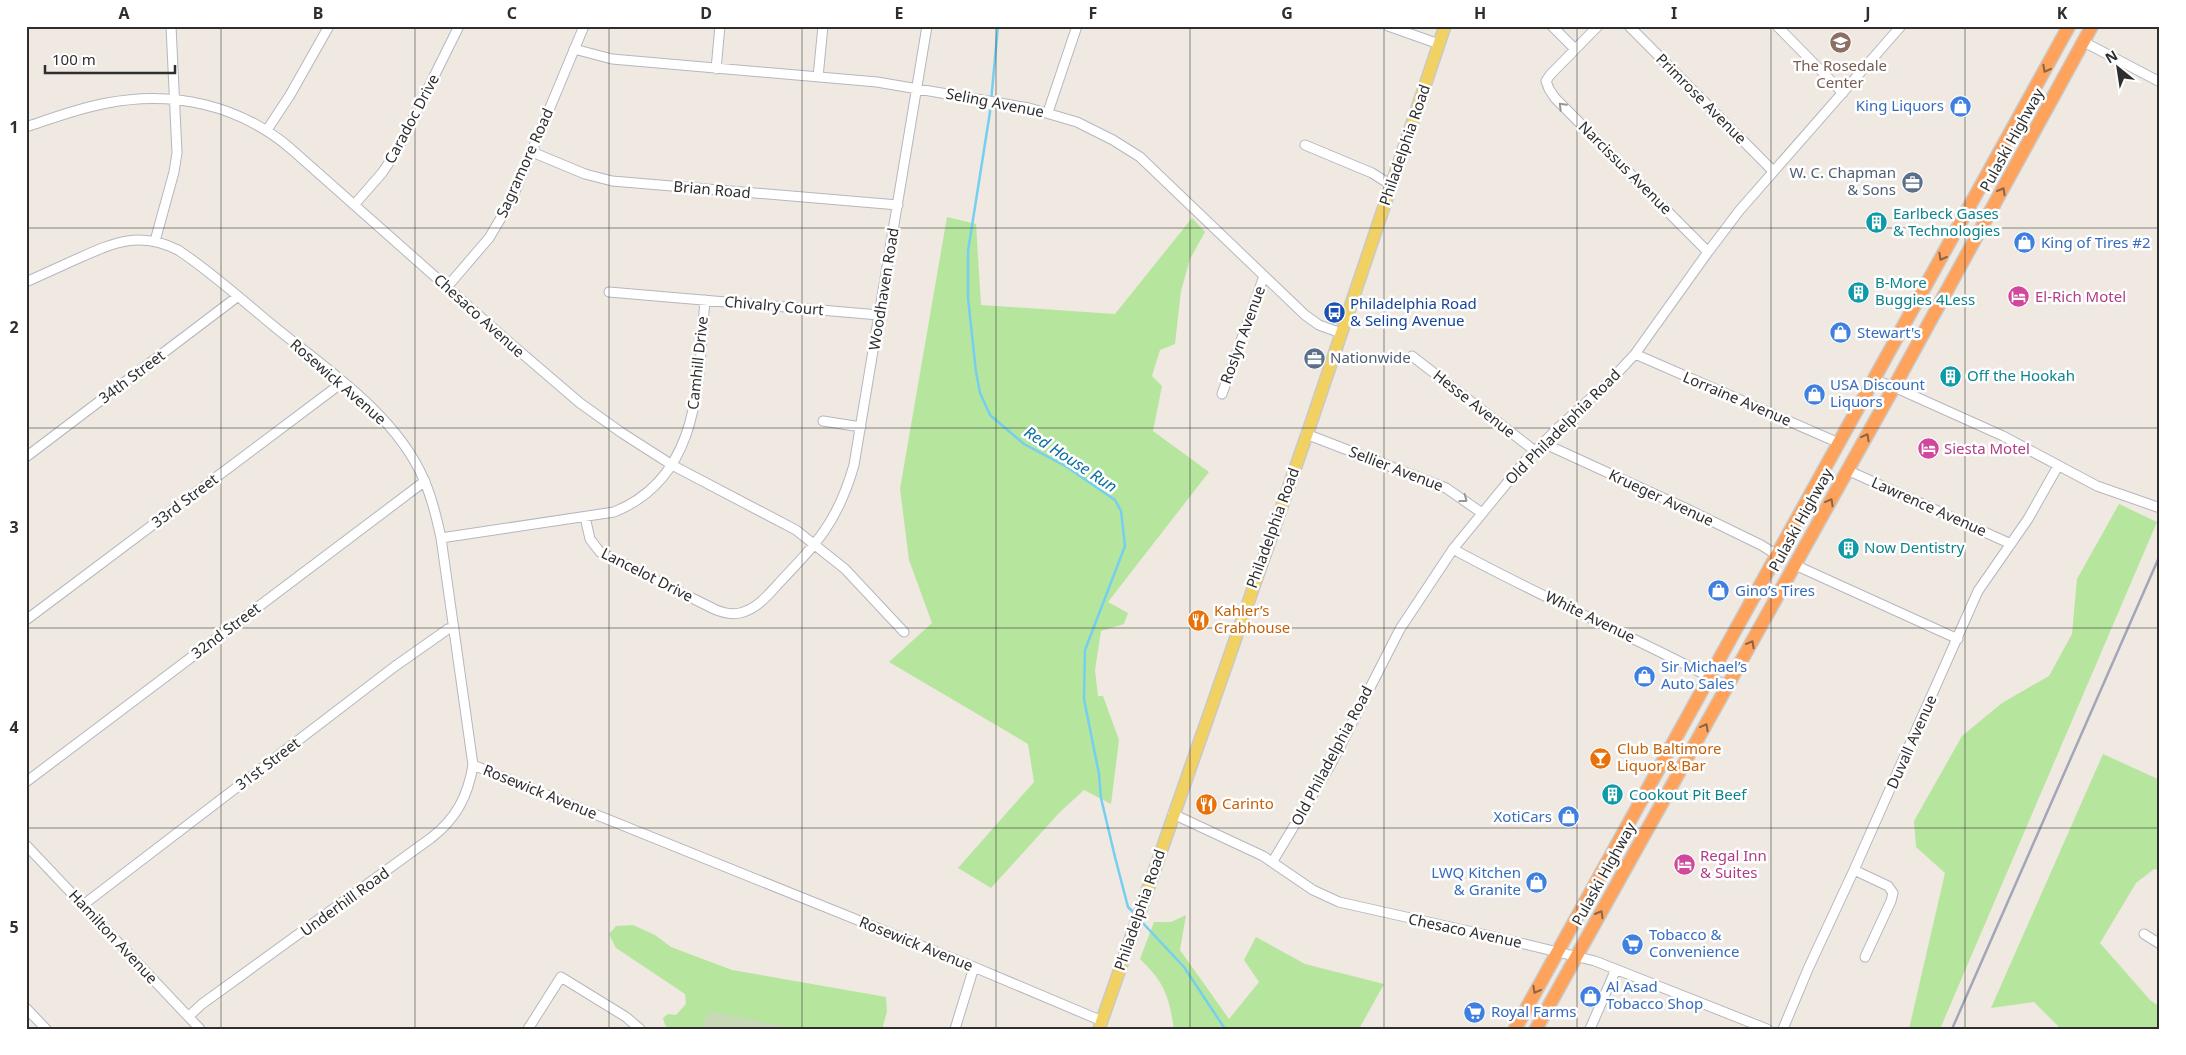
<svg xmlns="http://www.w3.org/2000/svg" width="2186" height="1055" viewBox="0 0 2186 1055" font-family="'Noto Sans',sans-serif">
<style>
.green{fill:#b6e59e}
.cemetery{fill:#c8d9b8}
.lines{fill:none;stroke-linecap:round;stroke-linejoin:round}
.stream{stroke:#75cff0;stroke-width:2.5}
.minor-casing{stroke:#b4b7c1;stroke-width:11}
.major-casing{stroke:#c9c9c9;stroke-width:14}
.highway-casing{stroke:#c9c9c9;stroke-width:15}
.minor{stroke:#fff;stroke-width:9}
.major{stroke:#f2d163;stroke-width:11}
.highway{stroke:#ffa35c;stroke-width:12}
.rail{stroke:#a3a6b8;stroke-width:2.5}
.oneway{stroke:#8c6343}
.oneway2{stroke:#969696}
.grid{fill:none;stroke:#2e2e2e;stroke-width:1;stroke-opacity:0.55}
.labels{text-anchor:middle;stroke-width:5;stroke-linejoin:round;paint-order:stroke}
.education-label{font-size:15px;fill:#785e54;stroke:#fff}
.street-label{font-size:15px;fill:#2e2e2e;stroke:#fff}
.shop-label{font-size:15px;fill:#366cbe;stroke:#fff;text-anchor:start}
.service-label{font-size:15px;fill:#4e5e75;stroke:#fff;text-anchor:end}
.culture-label{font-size:15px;fill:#0d838f;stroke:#fff;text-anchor:start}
.hotel-label{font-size:15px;fill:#b23c85;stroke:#fff;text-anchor:start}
.transit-label{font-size:15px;fill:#164399;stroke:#fff;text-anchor:start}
.food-label{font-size:15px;fill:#c56008;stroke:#fff;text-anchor:start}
.water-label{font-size:16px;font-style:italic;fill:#0d6fa3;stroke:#fff}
.neatline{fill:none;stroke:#2e2e2e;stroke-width:2}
.grid-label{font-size:16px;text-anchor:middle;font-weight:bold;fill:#2e2e2e}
</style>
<rect width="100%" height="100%" fill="#efe9e1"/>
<path class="green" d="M947 217 976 224 981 305 1115 314 1192 218 1205 232 1190 259 1181 291 1175 344 1160 350 1152 376 1162 386 1153 431 1209 472 1108 602 1128 613 1124 624 1101 631 1095 670 1098 696H1103L1119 740 1111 804 1084 790 1060 812 991 888 958 868 1034 782 1028 744 889 662 932 623 909 560 900 489Z
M2119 504 2157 522 1940 1029H1909L1945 873 1916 847 1914 821 1962 736 2002 703 2049 676 2072 634 2077 579Z
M2103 754 2160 780V870L2154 869 2136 883 2100 943 2150 1000 2160 1007V1029H2061L2034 1002 1991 1008Z
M1186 915 1180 950 1229 1019 1259 982 1244 960 1256 937 1305 964 1384 984 1359 1029H1174C1168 993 1165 984 1140 959L1154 922H1171Z
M633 925 655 935 671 947 732 970 886 997 887 1012 882 1029H669L665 1025 663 1018 668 1014 676 1015 686 1004 685 994 616 948 609 934 616 926Z"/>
<path class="cemetery" d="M709 1011 798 1029H701Z"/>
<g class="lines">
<path class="stream" d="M998 26 990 112 968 251V298L976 372 980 393 990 415 1024 444 1067 467 1115 500 1121 511 1125 546 1085 650 1084 699 1099 774 1101 798 1115 857 1128 907 1135 914
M1140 920 1184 967 1225 1029"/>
<defs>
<path id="minor" d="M1388 26 1439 44
M1552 26 1575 49
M1598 26 1550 75 1546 81 1549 89 1555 98 1708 252
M1629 26 1773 171
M1777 26 1843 93
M2084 42 2160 82
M574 49 612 59 877 82 1029 108 1077 122 1113 140 1140 157 1305 315 1319 325 1341 333
M716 69 720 26
M818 77 823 26
M1048 112 1077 26
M26 127C53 118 79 108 107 103 173 90 239 105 290 148L510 343 580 403 622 433 672 465 796 530 845 569 904 632
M267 130 290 95 329 26
M1305 145 1372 173 1391 185
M532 152 585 174 612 181 898 205
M354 205 382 173 397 151 459 26
M155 241 174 172 177 153 171 26
M26 282C44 274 61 266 79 258 115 242 140 231 178 250 213 273 244 302 276 328 328 370 397 416 424 480 432 498 437 519 441 538L473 765C468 796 456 819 431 838L202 1004 189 1016
M447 287 489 238 511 201 584 26
M609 292 879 315
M1635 354 1839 443
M1412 356 1535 451
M1875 380 1894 387 2003 436 2097 486 2160 508
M1222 394 1264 276
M823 421 861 427
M1306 434 1446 488 1482 513
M1543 443 1685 508 1761 545 1777 555
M26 457 237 297
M1847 470 2011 544
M585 517 590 539 600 552 714 609C723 613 731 615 740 613 757 609 768 595 779 583 818 542 838 521 854 465L927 26
M441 538 614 512C702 477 698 379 705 300
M1453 549C1542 598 1637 638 1727 686
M1795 565 1958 639
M26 620 343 382
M473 765 974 967 1102 1021
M26 782 425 481
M1173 814 1263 856 1313 890 1339 902 1508 940 1595 961 1767 1029
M26 845 200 1029
M1273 861 1330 766 1400 629 1453 549 1525 461 1560 426 1610 381 1635 354 1708 252 1739 211 1901 26
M1854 870 1888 886 1893 893 1891 901 1865 957
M83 905 394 667 448 629 454 628
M2144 934 2160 944
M26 1008 46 1029
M528 1029 561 977 626 1017 640 1029
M955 1029 974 967
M1590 1029 1616 969
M1783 1029 1808 969 1854 870 1978 591 2028 519 2058 466"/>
<path id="major" d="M1099 1029 1311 423 1445 26"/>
<path id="highway" d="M1515 1029 2069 26
M1536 1029 1894 387 2092 26"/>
</defs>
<use href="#minor" class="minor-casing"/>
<use href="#major" class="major-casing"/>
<use href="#highway" class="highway-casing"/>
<use href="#minor" class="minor"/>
<use href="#major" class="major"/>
<use href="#highway" class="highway"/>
<path class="rail" d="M1952 1029 2160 555"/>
</g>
<defs><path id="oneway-chevron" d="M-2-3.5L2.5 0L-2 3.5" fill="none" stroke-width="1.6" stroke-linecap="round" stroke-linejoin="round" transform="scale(1.25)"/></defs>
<g class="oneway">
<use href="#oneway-chevron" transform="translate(2046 69) rotate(119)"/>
<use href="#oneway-chevron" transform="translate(2002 191) rotate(-61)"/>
<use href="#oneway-chevron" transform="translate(1942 257) rotate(119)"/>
<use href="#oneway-chevron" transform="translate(1866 437) rotate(-61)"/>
<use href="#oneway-chevron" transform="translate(1830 502) rotate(-61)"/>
<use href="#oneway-chevron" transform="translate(1751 644) rotate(-61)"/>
<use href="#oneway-chevron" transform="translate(1705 727) rotate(-61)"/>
<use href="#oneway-chevron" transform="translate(1600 914) rotate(-60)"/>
<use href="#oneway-chevron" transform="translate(1536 990) rotate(119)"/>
</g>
<g class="oneway2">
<use href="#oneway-chevron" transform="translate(1562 106) rotate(-135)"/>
<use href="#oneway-chevron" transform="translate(1464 499) rotate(37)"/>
</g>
<path class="grid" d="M221 26V1029M415 26V1029M609 26V1029M802 26V1029M996 26V1029M1190 26V1029M1384 26V1029M1577 26V1029M1771 26V1029M1965 26V1029M26 228H2160M26 428H2160M26 628H2160M26 828H2160"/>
<defs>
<symbol id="school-disc" viewBox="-11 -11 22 22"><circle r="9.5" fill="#8d6e63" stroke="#fff"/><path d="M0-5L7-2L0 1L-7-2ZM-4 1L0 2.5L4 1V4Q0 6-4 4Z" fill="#fff"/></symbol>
<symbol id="shop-disc" viewBox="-11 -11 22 22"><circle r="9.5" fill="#3f7fe0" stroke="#fff"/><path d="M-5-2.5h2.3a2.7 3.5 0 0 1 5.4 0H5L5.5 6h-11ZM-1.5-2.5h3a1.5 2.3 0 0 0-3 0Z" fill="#fff"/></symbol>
<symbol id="office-disc" viewBox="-11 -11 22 22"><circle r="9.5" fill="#5c6f8a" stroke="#fff"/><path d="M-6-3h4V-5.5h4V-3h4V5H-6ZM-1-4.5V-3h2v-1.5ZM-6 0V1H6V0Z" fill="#fff"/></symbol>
<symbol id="building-disc" viewBox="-11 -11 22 22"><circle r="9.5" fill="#0f9aa8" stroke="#fff"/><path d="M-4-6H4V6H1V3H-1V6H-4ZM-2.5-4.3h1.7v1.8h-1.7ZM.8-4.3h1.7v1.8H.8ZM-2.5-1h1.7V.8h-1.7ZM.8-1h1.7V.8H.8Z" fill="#fff"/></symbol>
<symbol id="hotel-disc" viewBox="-11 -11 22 22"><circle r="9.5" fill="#d1479c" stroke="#fff"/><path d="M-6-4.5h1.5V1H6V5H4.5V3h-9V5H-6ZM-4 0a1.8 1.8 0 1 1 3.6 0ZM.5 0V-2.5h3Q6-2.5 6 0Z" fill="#fff"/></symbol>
<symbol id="bus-disc" viewBox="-11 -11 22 22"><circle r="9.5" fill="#1a4fb4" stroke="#fff"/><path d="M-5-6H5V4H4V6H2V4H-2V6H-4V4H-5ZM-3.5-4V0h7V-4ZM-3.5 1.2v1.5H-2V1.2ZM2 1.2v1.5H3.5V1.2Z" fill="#fff"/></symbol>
<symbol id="restaurant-disc" viewBox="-11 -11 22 22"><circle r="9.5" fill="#e8710a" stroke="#fff"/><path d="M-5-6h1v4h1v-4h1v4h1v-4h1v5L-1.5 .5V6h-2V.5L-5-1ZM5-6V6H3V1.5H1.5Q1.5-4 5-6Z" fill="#fff"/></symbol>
<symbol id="bar-disc" viewBox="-11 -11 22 22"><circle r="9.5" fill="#e8710a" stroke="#fff"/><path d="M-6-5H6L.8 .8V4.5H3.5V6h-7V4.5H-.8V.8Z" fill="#fff"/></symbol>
<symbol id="supermarket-disc" viewBox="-11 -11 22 22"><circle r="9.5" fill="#3f7fe0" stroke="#fff"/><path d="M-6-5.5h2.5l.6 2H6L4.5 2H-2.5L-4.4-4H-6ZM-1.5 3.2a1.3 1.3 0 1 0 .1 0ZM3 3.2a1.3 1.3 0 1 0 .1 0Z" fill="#fff"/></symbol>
</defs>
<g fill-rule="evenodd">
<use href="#school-disc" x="1828" y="30" width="25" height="25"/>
<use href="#shop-disc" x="1948" y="94" width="25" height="25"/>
<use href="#office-disc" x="1900" y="170" width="25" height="25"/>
<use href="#building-disc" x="1864" y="210" width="25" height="25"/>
<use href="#shop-disc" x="2012" y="230" width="25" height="25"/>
<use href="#building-disc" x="1846" y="280" width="25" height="25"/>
<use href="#hotel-disc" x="2006" y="284" width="25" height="25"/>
<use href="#bus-disc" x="1322" y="300" width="25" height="25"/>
<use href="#shop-disc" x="1828" y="320" width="25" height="25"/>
<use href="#office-disc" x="1302" y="346" width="25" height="25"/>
<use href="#building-disc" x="1938" y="364" width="25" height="25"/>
<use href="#shop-disc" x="1802" y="382" width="25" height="25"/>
<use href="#hotel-disc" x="1916" y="436" width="25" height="25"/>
<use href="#building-disc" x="1836" y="536" width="25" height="25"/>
<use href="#shop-disc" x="1706" y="578" width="25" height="25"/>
<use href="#restaurant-disc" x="1186" y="608" width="25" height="25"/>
<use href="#shop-disc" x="1632" y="664" width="25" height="25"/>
<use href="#bar-disc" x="1588" y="746" width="25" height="25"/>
<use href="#building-disc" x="1600" y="782" width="25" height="25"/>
<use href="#restaurant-disc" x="1194" y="792" width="25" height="25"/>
<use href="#shop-disc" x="1556" y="804" width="25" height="25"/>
<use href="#hotel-disc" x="1672" y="852" width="25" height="25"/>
<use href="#shop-disc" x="1524" y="870" width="25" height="25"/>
<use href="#supermarket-disc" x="1620" y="932" width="25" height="25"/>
<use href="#shop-disc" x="1578" y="984" width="25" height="25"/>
<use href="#supermarket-disc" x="1462" y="1000" width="25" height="25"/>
</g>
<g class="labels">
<g class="education-label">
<text x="1840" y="71">The Rosedale<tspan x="1840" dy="17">Center</tspan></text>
</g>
<g class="street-label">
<text transform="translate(1701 99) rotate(45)" y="5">Primrose Avenue</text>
<text transform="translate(995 103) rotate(11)" y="5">Seling Avenue</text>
<text transform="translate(412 119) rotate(-62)" y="5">Caradoc Drive</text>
<text transform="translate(2012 140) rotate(-61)" y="5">Pulaski Highway</text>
<text transform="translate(1405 145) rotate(-71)" y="5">Philadelphia Road</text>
<text transform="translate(525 163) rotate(-66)" y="5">Sagramore Road</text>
<text transform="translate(1625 168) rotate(45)" y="5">Narcissus Avenue</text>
<text transform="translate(712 190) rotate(5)" y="5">Brian Road</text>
<text transform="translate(884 289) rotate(-81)" y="5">Woodhaven Road</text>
<text transform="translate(774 306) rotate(5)" y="5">Chivalry Court</text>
<text transform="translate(479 316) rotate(42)" y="5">Chesaco Avenue</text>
<text transform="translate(1243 335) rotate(-70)" y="5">Roslyn Avenue</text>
<text transform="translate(698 363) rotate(-84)" y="5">Camhill Drive</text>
<text transform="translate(132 377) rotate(-37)" y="5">34th Street</text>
<text transform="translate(338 382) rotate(41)" y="5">Rosewick Avenue</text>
<text transform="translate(1737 399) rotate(23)" y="5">Lorraine Avenue</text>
<text transform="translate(1474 404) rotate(38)" y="5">Hesse Avenue</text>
<text transform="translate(1563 427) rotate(-45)" y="5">Old Philadelphia Road</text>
<text transform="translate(1396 469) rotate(21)" y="5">Sellier Avenue</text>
<text transform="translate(1661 498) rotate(25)" y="5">Krueger Avenue</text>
<text transform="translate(185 501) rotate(-37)" y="5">33rd Street</text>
<text transform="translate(1929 507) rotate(24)" y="5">Lawrence Avenue</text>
<text transform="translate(1801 520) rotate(-61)" y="5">Pulaski Highway</text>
<text transform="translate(1273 528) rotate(-70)" y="5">Philadelphia Road</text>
<text transform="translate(647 575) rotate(27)" y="5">Lancelot Drive</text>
<text transform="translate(1590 617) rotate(26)" y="5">White Avenue</text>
<text transform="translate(226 631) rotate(-37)" y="5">32nd Street</text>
<text transform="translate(1912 742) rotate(-66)" y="5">Duvall Avenue</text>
<text transform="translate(1332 756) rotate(-62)" y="5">Old Philadelphia Road</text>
<text transform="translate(268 764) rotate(-37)" y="5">31st Street</text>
<text transform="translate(540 792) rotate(22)" y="5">Rosewick Avenue</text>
<text transform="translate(1604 874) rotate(-61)" y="5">Pulaski Highway</text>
<text transform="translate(345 902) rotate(-36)" y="5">Underhill Road</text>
<text transform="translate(1140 910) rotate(-71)" y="5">Philadelphia Road</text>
<text transform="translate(1465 931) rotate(12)" y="5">Chesaco Avenue</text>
<text transform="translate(113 937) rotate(47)" y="5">Hamilton Avenue</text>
<text transform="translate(916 944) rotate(22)" y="5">Rosewick Avenue</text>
</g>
<g class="shop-label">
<text x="1944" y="111" text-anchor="end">King Liquors</text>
<text x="2041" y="248">King of Tires #2</text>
<text x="1857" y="338">Stewart's</text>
<text x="1830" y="390">USA Discount<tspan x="1830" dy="17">Liquors</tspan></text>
<text x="1735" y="596">Gino’s Tires</text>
<text x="1661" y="672">Sir Michael’s<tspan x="1661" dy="17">Auto Sales</tspan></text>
<text x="1552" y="822" text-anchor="end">XotiCars</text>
<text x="1521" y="878" text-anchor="end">LWQ Kitchen<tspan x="1521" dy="17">&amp; Granite</tspan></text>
<text x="1649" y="940">Tobacco &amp;<tspan x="1649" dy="17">Convenience</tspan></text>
<text x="1606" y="992">Al Asad<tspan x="1606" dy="17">Tobacco Shop</tspan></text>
<text x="1491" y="1017">Royal Farms</text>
</g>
<g class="service-label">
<text x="1896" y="178">W. C. Chapman<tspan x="1896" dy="17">&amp; Sons</tspan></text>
<text x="1330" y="363" text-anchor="start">Nationwide</text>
</g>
<g class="culture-label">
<text x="1893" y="219">Earlbeck Gases<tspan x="1893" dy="17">&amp; Technologies</tspan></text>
<text x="1875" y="288">B-More<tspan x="1875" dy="17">Buggies 4Less</tspan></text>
<text x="1967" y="381">Off the Hookah</text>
<text x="1864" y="553">Now Dentistry</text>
<text x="1629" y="800">Cookout Pit Beef</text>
</g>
<g class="hotel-label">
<text x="2035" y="302">El-Rich Motel</text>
<text x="1944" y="454">Siesta Motel</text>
<text x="1700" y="861">Regal Inn<tspan x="1700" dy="17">&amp; Suites</tspan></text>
</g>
<g class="transit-label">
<text x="1350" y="309">Philadelphia Road<tspan x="1350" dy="17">&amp; Seling Avenue</tspan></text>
</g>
<g class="food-label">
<text x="1214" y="616">Kahler’s<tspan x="1214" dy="17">Crabhouse</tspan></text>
<text x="1617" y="754">Club Baltimore<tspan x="1617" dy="17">Liquor &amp; Bar</tspan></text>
<text x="1222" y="809">Carinto</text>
</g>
<g class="water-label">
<text transform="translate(1071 459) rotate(33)" y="6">Red House Run</text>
</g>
</g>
<rect width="2186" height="1055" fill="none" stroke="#ffffff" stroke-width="55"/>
<g transform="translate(2118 68) rotate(330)" stroke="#ffffff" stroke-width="4" paint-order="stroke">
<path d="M0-4L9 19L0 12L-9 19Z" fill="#2e2e2e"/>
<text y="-8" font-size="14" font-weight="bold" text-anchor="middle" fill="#2e2e2e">N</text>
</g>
<path d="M45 65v8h130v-8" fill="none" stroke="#2e2e2e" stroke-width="2.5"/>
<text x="52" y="65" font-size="15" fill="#2e2e2e" stroke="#ffffff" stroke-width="4" paint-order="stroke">100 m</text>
<rect x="28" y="28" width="2130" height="1000" class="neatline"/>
<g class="grid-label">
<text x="124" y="19">A</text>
<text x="318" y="19">B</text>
<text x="512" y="19">C</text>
<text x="706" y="19">D</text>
<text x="899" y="19">E</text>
<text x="1093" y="19">F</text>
<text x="1287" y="19">G</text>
<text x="1480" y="19">H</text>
<text x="1674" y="19">I</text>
<text x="1868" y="19">J</text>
<text x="2062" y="19">K</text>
<text x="14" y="133">1</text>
<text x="14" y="333">2</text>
<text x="14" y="533">3</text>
<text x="14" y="733">4</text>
<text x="14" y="933">5</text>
</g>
</svg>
